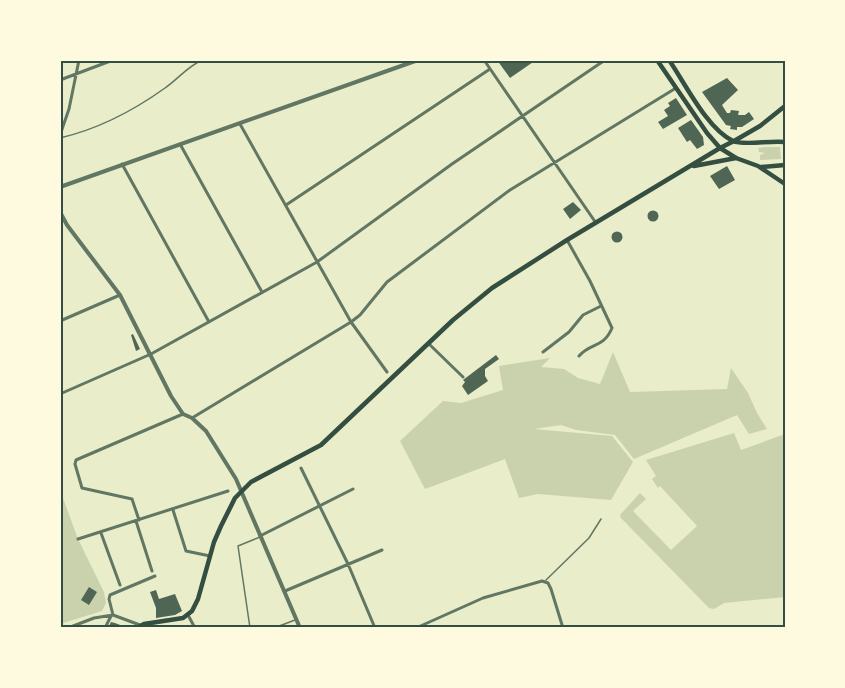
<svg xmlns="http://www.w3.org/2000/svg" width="845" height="688" viewBox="0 0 845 688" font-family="'Varela Round',sans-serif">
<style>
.green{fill:#cad2ad}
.building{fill:#4f6655}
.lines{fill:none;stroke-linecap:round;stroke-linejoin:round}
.service{stroke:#617663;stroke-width:1.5}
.minor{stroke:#617663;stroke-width:3}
.tertiary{stroke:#617663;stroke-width:4}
.secondary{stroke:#344e41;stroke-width:4.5}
.primary{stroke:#344e41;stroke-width:4.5}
.neatline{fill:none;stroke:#344e41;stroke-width:2}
</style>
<rect width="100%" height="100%" fill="#e9edc9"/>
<path class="green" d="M765 147H780L781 159 760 160V155L765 153 759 152 758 148Z
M613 352 630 392 727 389 731 368 748 393 757 413 767 429 749 434 737 415 634 459 615 435 576 430 561 425 534 429 612 436 633 462 611 500 538 494 519 498 505 459 425 489 400 441 443 401 461 403 503 390 499 366 550 358 541 367 564 369 578 378 600 384Z
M734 433 741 450 785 434V597L724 603 714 609 709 608 621 518 620 515 640 493 646 499 633 511 671 550 697 526 660 486 658 488 652 479 656 476 646 460Z
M60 490 78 539 104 592 106 603 102 611 60 624Z"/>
<path class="building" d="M497 60 519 61 536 60 510 78Z
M727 78 738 90 722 105 727 113H730L731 110 739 111 738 115H745L749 112 754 119 742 127H737V130L730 129 731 126 726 125 702 92Z
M676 98 687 115 663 129 658 122 668 116 664 110 670 106 668 103Z
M691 120 703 137 704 145 697 149 690 140 687 142 678 128Z
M727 166 735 180 719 189 710 176Z
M573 202 581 210 570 219 563 209Z
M647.5 216a5.5 5.5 0 1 1 11 0a5.5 5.5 0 1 1-11 0Z
M611.5 237a5.5 5.5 0 1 1 11 0a5.5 5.5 0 1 1-11 0Z
M133 334 140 349 136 351 131 335Z
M496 355 499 359 485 369V376L488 381 468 395 462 386 465 382 463 380Z
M89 587 97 592 89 605 81 600Z
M156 590 159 599 175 594 182 611 175 615 156 618V608L150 592Z
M111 622 115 623 128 628H113L109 626Z"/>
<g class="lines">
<path class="service" d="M60 138C98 129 133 111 165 88 178 79 187 67 202 60
M546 580 589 538 601 519
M250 628 238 546 260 537
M274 628 295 620"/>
<path class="minor" d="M484 60 596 223
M60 80 113 60
M240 124 351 322 387 372
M60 135 69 109 79 60
M180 144 262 292
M122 164 209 322
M286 205 490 69
M567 240 590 281 612 328C603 349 591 342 579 356
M60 321 120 295
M429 344 463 377
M543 352 569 332 583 315 601 306
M60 394 151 354 317 262 452 164 605 60
M192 418 351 322 360 315 387 282 510 190 676 88
M301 468 348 564 375 628
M173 510 186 551 210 556
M139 520 132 499 82 488 75 464 76 460 183 414
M136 521 152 571
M101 533 120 585
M260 536 353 489
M78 539 228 491
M285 591 382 550
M113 615 109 599 110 595 155 576
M188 615 195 628
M68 628 94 618 113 615 140 625
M105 628 111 616
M416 628 483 598 542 581 548 583 551 589 563 628"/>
<path class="tertiary" d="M60 187 418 60
M60 212 67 225 120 295 171 396 183 414 192 418 206 431 236 479 300 628"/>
<path class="secondary" d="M694 166 736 158
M137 628 144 624 183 618 192 611 198 599 214 542 221 526 235 498 251 482 321 445 453 320 492 288 567 240 720 148 734 141"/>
<path class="primary" d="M657 60 707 133 720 148 736 158 758 166 785 184
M669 60C685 83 707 129 733 141 744 146 771 140 785 142
M734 141 760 126 785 106
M761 167 785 165"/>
</g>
<rect width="845" height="688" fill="none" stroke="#fefae0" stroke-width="123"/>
<rect x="62" y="62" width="722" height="564" class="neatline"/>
</svg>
